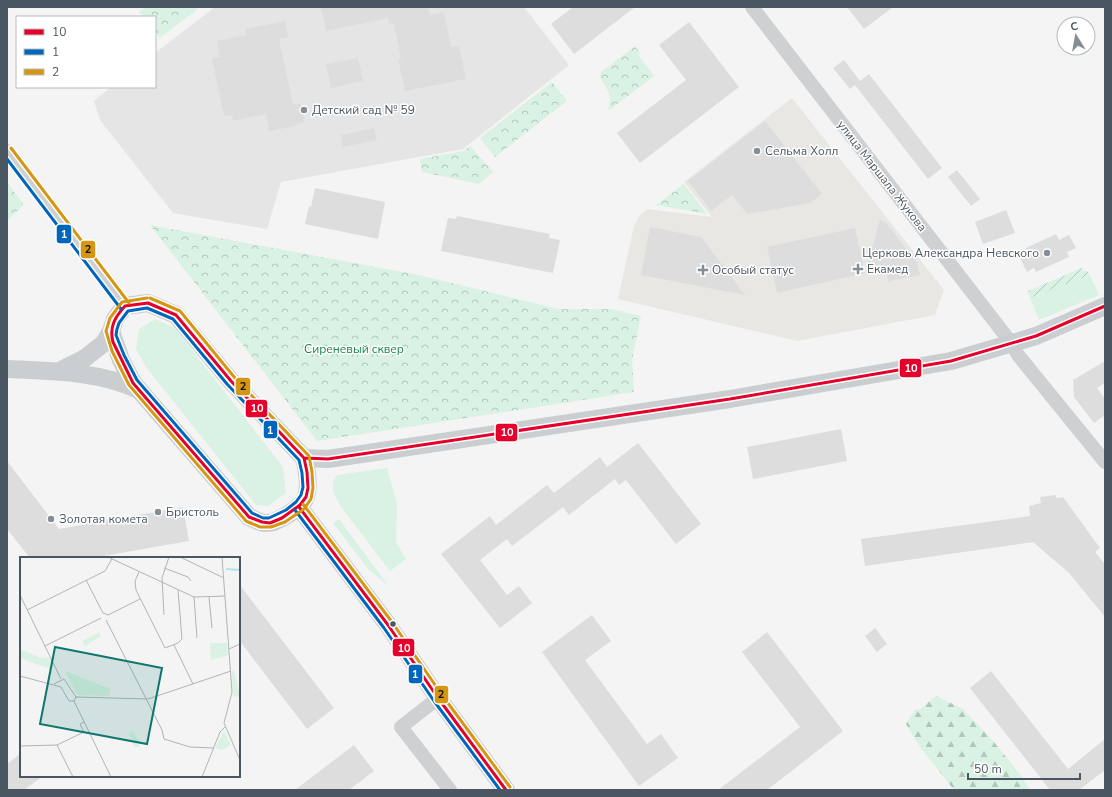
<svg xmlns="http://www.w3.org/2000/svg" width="1112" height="797" viewBox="0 0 1112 797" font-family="'Nunito Sans',sans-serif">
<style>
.commercial{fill:#e8e7e3}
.education{fill:#e6e5e6}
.grass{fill:#d9f2e3}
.forest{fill:url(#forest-firs)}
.park{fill:url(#park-crowns)}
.garden{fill:url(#garden-furrows)}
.building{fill:#ddddde}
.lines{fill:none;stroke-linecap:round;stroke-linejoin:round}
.minor{stroke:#ced0d2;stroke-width:14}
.major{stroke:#caced1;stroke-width:18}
.bus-1-casing{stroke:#fff;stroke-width:6}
.bus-2-casing{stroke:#fff;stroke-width:6}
.bus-3-casing{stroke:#fff;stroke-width:6}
.bus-1{stroke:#e4002b;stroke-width:3}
.bus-2{stroke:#0065bd;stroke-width:3}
.bus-3{stroke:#d49613;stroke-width:3}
.poi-dot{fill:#868d94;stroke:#fff;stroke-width:1.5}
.bus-dot{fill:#4a5661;stroke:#fff;stroke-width:1.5}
.labels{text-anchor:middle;stroke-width:3;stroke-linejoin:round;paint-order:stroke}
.poi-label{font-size:12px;fill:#4a5661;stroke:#fff;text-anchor:start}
.street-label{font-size:12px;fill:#4a5661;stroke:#fff}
.park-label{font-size:12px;fill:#17864f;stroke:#fff}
.inset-river{fill:none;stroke:#aee2f0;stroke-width:2}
.inset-road{fill:none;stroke:#b0b5b9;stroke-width:1}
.view{fill:#0f766e;fill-opacity:0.15;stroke:#0f766e;stroke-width:2}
.inset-edge{fill:none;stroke:#4a5661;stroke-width:2}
.line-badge{stroke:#fff;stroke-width:1.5}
.badge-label{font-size:11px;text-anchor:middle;font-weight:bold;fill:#fff}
.pale-badge-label{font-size:11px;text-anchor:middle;font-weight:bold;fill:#111}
</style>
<defs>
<pattern id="forest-firs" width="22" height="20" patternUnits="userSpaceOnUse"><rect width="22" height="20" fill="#d9f2e3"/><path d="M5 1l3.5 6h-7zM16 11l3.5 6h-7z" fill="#b2c7bb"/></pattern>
<pattern id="park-crowns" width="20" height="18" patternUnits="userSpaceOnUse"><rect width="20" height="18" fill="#d9f2e3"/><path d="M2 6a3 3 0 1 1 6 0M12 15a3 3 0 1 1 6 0" fill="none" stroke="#b2c7bb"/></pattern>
<pattern id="garden-furrows" width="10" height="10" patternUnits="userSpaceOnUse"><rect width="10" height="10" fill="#d9f2e3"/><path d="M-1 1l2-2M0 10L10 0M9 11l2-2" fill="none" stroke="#b2c7bb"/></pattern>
</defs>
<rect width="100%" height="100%" fill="#f4f4f4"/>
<path class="commercial" d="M792 98 944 290 935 315 797 341 618 299 634 226 639 216 647 209 712 217 684 182Z"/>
<path class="education" d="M215 7H524L569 65 463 149 281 182 267 229 173 213 100 120 94 101 111 87H155V53Z"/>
<path class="grass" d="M1090 275 1099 295 1039 320 1030 298Z
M155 319 175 328 283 467 286 493 268 506 256 505 146 367 136 349 139 329Z
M387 468 397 503 396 542 406 559 390 571 342 508C335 497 328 486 337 475Z
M339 519 388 585H387L369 570 333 523Z"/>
<path class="forest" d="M936 696 963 709 994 742 1022 777 1030 790H954L920 747 906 724 915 710 920 709Z"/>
<path class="park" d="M146 7H200L160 38 155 32V17H143L139 12Z
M635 46 640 53 638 55 654 76 608 111 610 102 609 93 600 76 601 72Z
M552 82 567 101 495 157 480 138Z
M470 146 493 172 479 184 422 172 420 159 464 151Z
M7 182 24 205 7 221Z
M684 184 707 214 656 205Z
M150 225 419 275 558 309H611L641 316 632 360 634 392 317 441Z"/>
<path class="garden" d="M1082 268V271H1087L1090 275 1030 298 1028 291Z"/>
<path class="building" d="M321 7H428L430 15 444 12 451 47 459 45 466 79 405 91 398 59H401L394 23 389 24 388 18 326 31Z
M573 7H635L574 54 551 24Z
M847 7H893L864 29Z
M285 21 288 37 279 39 293 105 301 103 305 122 296 124V126L269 131 266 114 233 121 232 115 224 116 212 58 220 57 217 41 246 35 245 29Z
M689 22 739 87 640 163 617 133 686 80 659 45Z
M358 58 363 81 331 88 326 64Z
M844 60 860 81 850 89 833 68Z
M869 74 942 168 928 179 855 85Z
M765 121 822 194 810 203 747 214 732 195 711 211 688 181Z
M374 128 377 140 343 147 341 135Z
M957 170 980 199 971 206 948 177Z
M315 188 385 202 378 239 305 224 309 206 311 207Z
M1006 210 1015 233 983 244 975 222Z
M457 216 550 234 549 238 560 240 553 273 441 251 448 218 456 219Z
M880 220 887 224 917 263 920 275 888 281 886 269 865 273Z
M650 227 701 237 745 295 641 275Z
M855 228 865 273 777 293 767 247Z
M1056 234 1059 240 1069 235 1076 248 1067 252 1069 257 1036 272 1034 268 1027 272 1020 258 1028 254 1026 248Z
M1105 361V383L1097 388 1105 399V415L1094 423 1074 397 1073 380Z
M841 429 847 461 753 479 747 447Z
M638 443 701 524 676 544 626 480 619 485 615 479 569 515 563 507 512 546 507 539 480 560 507 595 519 586 532 603 500 628 441 554 490 516 496 525 547 485 554 493 600 457 607 467Z
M7 461 59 529 183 507 189 541 92 558H30L7 529Z
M1056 495V498L1063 497 1100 548 1095 552 1105 564V617L1069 573 1033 542 865 566 861 539 1030 516 1029 506 1041 503 1040 497Z
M239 584 334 708 307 729 239 640Z
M592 615 611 641 585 660 647 744 661 734 678 758 639 786 542 652Z
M875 628 887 644 877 652 865 636Z
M767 632 843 731 767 790H718L800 727 742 652Z
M991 671 1068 769 1105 739V770L1079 790H1050L970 688Z
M354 745 374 771 349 790H295Z
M21 753V776H43L24 790H7V764Z"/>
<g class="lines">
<path class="minor" d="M752 7 1012 344 1018 355 1105 462
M7 151 125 306
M438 698 401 727 450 790"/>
<path class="major" d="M7 369C51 371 99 371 139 390
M59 371 85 358 104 343 111 331 115 319 125 306 148 303 176 315 231 381 304 458C307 470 310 485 306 497 303 507 276 524 266 523 260 523 254 519 249 517L133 383 121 360 111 331
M304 458 328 459 730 399 951 361 1036 336 1105 306
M299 507 388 625 438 698 506 790"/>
<defs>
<path id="bus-1" d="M148 303 176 315 231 381 304 458 307 472 308 488 306 497 300 505 282 518 270 523 262 522 249 517 133 383 113 342C109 327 115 317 125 306Z
M304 458 328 459 730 399 951 361 1036 336 1105 306
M299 507 388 625 438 698 506 790"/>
<path id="bus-2" d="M7 159 121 309
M147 308 173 319 227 384 299 460 302 473 303 487 301 495 296 502 286 510 269 518H263L252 513 137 380 124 355 116 335 117 329 119 323 128 311Z
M295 510 384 628 434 701 500 790"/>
<path id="bus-3" d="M11 148 129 303
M147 298 122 302 110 318 106 331 112 351 129 385 246 521 260 527H271L285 522 304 509 311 499 313 488 312 472 309 456 235 378 180 311 150 298
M303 504 392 622 442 695 510 787"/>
</defs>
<use href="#bus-1" class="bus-1-casing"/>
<use href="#bus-2" class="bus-2-casing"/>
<use href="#bus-3" class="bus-3-casing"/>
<use href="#bus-1" class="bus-1"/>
<use href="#bus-2" class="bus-2"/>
<use href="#bus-3" class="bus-3"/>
</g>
<g class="poi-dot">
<circle cx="304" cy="110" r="4"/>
<circle cx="757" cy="151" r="4"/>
<circle cx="1047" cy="253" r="4"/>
<path d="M856 263h4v4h4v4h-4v4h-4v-4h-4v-4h4z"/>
<path d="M701 264h4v4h4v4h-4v4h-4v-4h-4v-4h4z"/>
<circle cx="158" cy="512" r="4"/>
<circle cx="51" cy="519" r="4"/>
</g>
<circle class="bus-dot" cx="393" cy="624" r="3.5"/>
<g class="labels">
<g class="poi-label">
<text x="312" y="114">Детский сад № 59</text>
<text x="765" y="155">Сельма Холл</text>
<text x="1039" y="257" text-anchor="end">Церковь Александра Невского</text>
<text x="867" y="273">Екамед</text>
<text x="712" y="274">Особый статус</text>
<text x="166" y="516">Бристоль</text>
<text x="59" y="523">Золотая комета</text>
</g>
<g class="street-label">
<text transform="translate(882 176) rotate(52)" y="4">улица Маршала Жукова</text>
</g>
<g class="park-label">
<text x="354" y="353">Сиреневый сквер</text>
</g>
</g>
<g transform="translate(20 557)">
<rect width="220" height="220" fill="#f4f4f4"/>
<path d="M214 113 220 139 213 140 212 114ZM204 174 211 188 202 193 195 191Z" fill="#d9f2e3"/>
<path d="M190 86H207L208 98 191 103ZM112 174 119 184 120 190H115L110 179 109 177Z" fill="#d9f2e3"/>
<path d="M79 75 81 79 65 89 62 84ZM0 92 21 101 29 100 33 110 30 112 0 101ZM45 114 91 132 89 139 57 138Z" fill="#d9f2e3"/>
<path class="inset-river" d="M206 12 220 13"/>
<path class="inset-road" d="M88 0 174 40 205 39M160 0 204 21M202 0 212 135 204 166 220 203M144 11 168 20 171 24M119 15 115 24 116 33 145 91 158 86 162 82 158 33M66 23 83 56M0 38 41 122M174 40 177 81M189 40 192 71M7 53 85 14 92 2M83 56 88 58 120 42M144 58 142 21 149 0M86 63 142 173 144 182 170 190 194 191M154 88 173 127M25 89 81 61M209 92 220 87M0 119 41 130M34 127 44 122 56 140M41 130 49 144H54M56 140 128 142 211 114M56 140 54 144 91 220M37 188 53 220M0 189 37 188 64 175 60 167 64 165M182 220 200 175 205 170"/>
<path class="view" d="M35 90 142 111 127 187 20 167Z"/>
<rect width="220" height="220" class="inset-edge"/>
</g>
<g class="line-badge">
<rect x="56" y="224" width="16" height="20" rx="4" fill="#0065bd"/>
<rect x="80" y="240" width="16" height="19" rx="4" fill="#d49613"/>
<rect x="899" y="358" width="23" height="20" rx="4" fill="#e4002b"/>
<rect x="235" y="377" width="16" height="19" rx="4" fill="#d49613"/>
<rect x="245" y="399" width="23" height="19" rx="4" fill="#e4002b"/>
<rect x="263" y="420" width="15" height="19" rx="4" fill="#0065bd"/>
<rect x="495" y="423" width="23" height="19" rx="4" fill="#e4002b"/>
<rect x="392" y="638" width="23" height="19" rx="4" fill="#e4002b"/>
<rect x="408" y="664" width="15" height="20" rx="4" fill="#0065bd"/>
<rect x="434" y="685" width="15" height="19" rx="4" fill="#d49613"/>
</g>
<g class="badge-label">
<text x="64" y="238">1</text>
<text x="911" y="372">10</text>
<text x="257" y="412">10</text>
<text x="270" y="434">1</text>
<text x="507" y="436">10</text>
<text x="404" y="652">10</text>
<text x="415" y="678">1</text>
</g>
<g class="pale-badge-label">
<text x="88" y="253">2</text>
<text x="243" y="390">2</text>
<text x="441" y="698">2</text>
</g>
<rect width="1112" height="797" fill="none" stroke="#4a5661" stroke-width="16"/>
<rect x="16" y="16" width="140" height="72" fill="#ffffff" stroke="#b7bbc0"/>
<rect x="24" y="29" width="20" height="6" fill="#e4002b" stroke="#b7bbc0"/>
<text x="52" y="36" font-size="12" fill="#4a5661">10</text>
<rect x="24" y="49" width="20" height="6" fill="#0065bd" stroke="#b7bbc0"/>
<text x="52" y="56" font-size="12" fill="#4a5661">1</text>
<rect x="24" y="69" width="20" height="6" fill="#d49613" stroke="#b7bbc0"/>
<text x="52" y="76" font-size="12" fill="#4a5661">2</text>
<g transform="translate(1076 36) rotate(349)"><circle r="19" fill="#ffffff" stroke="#b7bbc0"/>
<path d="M0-3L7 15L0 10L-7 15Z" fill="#868d94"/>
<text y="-6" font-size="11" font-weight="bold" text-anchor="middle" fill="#4a5661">С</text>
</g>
<path d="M968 773v6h112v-6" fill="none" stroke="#4a5661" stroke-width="2"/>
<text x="974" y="773" font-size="12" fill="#4a5661" stroke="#ffffff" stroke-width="3" paint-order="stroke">50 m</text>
</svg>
